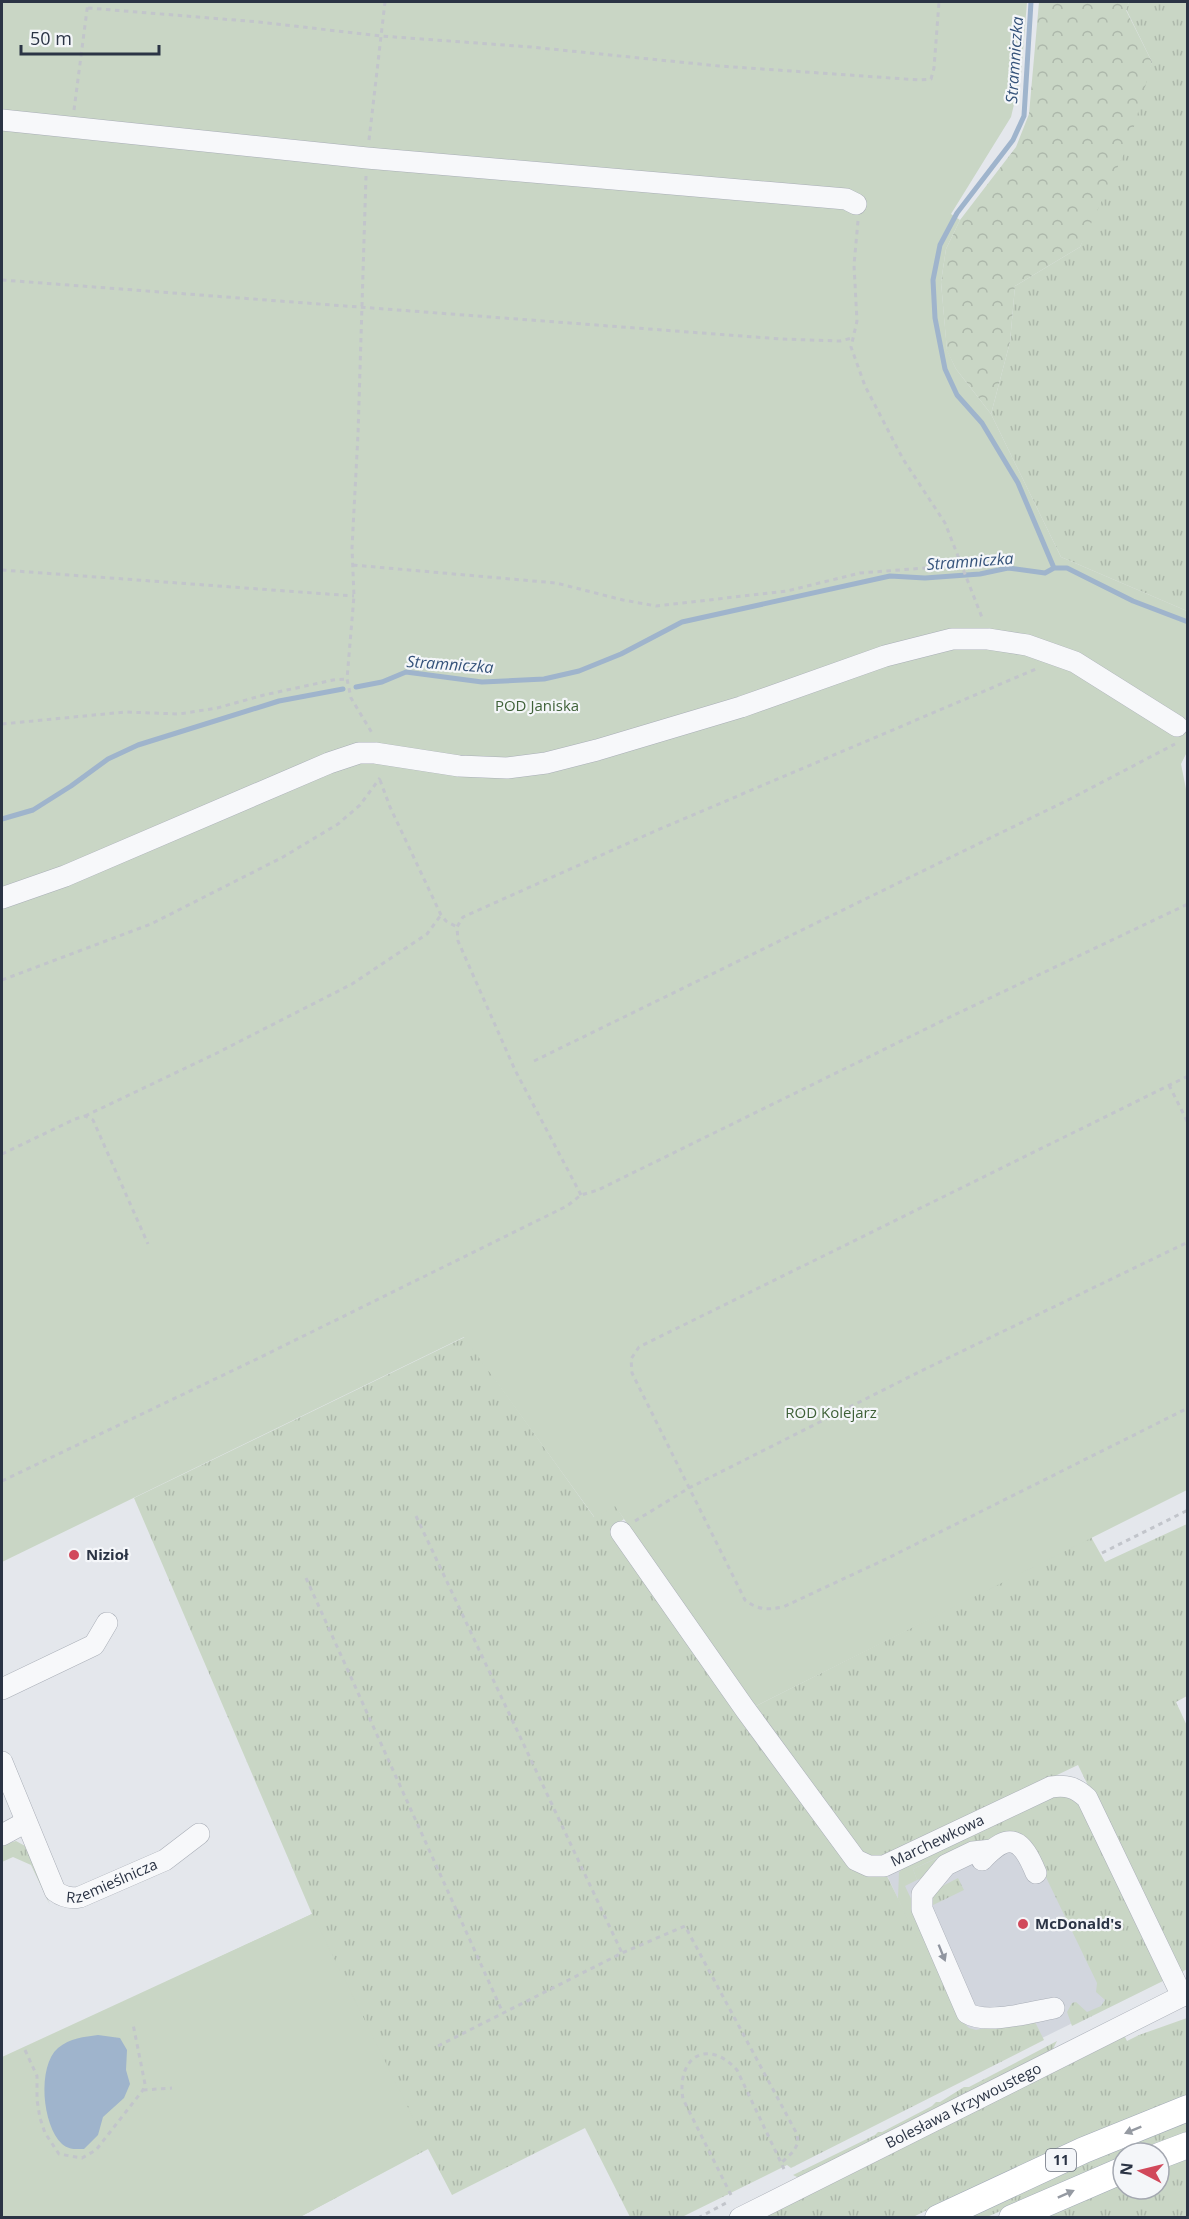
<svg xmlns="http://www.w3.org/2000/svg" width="1189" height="2219" viewBox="0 0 1189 2219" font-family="'Open Sans',sans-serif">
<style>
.built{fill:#d2d6de}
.grass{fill:url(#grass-tufts)}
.forest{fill:url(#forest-crowns)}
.green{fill:#c9d6c5}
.water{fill:#9fb4cc}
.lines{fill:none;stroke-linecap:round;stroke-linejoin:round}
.stream{stroke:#9fb4cc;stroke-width:5}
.minor-casing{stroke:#a9aeb7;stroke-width:22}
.major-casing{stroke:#a3abb8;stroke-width:27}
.path{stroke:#c2c5cb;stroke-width:3;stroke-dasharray:4.5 4.5;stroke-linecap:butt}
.minor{stroke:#f7f8fa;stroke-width:21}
.major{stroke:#fff;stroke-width:26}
.oneway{fill:#9196a0}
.oneway2{fill:#959aa2}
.poi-dot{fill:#d1495b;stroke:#f4f6f9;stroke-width:2}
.labels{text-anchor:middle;stroke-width:4.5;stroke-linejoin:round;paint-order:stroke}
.shield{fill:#f4f6f9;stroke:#676e7b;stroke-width:1.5}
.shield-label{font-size:14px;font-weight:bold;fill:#2b3445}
.park-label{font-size:15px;fill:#3f6138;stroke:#f4f6f9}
.poi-label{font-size:15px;font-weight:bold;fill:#2b3445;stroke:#f4f6f9;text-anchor:start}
.street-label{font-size:15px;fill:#2b3445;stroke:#f4f6f9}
.water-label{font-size:16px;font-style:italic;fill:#34527a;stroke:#f4f6f9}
</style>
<defs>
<pattern id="grass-tufts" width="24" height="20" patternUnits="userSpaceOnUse" patternTransform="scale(1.5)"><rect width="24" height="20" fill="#c9d6c5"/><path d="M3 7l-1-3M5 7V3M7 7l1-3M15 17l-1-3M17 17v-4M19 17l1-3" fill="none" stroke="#adb8ab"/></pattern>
<pattern id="forest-crowns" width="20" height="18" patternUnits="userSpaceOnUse" patternTransform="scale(1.5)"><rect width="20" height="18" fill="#c9d6c5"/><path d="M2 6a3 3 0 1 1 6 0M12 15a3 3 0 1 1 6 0" fill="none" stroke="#adb8ab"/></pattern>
</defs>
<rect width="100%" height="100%" fill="#e4e7ec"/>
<path class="built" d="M1061 1792 1150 1985 977 2070 886 1873Z"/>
<path class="grass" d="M1129 2H1187V611L1061 557 991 414 1010 342 1015 286 1080 247 1152 62 1126 9Z
M465 1337 594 1517 615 1505 624 1519 611 1529 680 1631 844 1856 883 1868 923 1949 933 1945 963 2022 969 2028 976 2030 1033 2018 1044 2040 791 2168 787 2165 682 2217H630L585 2128 452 2195 428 2149 300 2217 2 2218 108 2009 312 1914 134 1498Z
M1187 1524V1696L1176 1702 1188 1728 1187 1969 1180 1973 1078 1765 879 1860 860 1852 754 1707 1091 1537 1105 1562Z
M1061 1792H1073L1163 1981 1072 2026 1067 2012 1072 2003 1076 2002 1087 2012 1101 2006 1105 2000 1096 1992 1097 1983 1029 1842 917 1880 913 1869 969 1844 970 1834Z
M16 1841 27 1847 29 1850 50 1905 31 1865 13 1857 2 1862V1845Z
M958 1878 964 1890 927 1908 931 1892Z
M1187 2018V2097L1078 2140 989 2180 913 2217 758 2218 1124 2035 1127 2041 1139 2035Z
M1057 2041 1053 2049 799 2178 793 2175 875 2135 878 2132H882L932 2106 936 2102H940L964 2087H969Z
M1187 2120V2132L1134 2153H1123V2157L987 2217 963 2218 1089 2160Z
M1187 2156V2217L1040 2218 1123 2181V2189H1159V2167Z"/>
<path class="forest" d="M1039 2H1129L1126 10 1152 62 1130 141 1080 247 1015 286 1010 342 991 414 956 369 947 351 941 282 946 249 960 220 1016 147 1029 114Z"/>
<path class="green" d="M2 2H1027L1021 75 1011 117 951 214 960 220 946 249 941 282 947 350 956 369 991 414 1061 557 1187 611 1188 750 1181 764 1188 799 1187 1490 754 1707 615 1506 595 1518 464 1337 2 1562Z
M970 1834 969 1843 913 1869 917 1880 905 1886 933 1945 923 1950 898 1899 899 1872 913 1860Z
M312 1914 428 2148 300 2217H2V2057Z"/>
<path class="water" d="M98 2035 120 2038 127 2050 126 2070 130 2084 124 2098 103 2117 98 2135 84 2149C76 2149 69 2150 62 2144 42 2125 37 2066 58 2048 70 2038 84 2037 98 2035Z"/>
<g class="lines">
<path class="stream" d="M1031 2 1024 116 1013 140 957 213 940 245 933 280 935 318 945 369 957 395 982 423 1018 483 1054 568
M356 687 382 682 406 672 482 682 544 679 579 671 621 654 682 622 890 576 925 578 980 574 1008 568 1045 573 1054 568H1067L1133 601 1188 622
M2 819 33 810 71 786 108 759 138 745 279 701 343 689"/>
<defs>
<g id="minor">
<path d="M2 120 367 158 846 199 856 204"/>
<path d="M2 898 65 876 329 763 359 753H375L459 766 507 768 546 763 597 750 741 707 885 656 952 639H988L1027 645 1075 662 1177 726"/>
<path id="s1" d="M621 1532 745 1709 856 1860 869 1866H884L1051 1787C1067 1785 1075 1787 1087 1798L1182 1996"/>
<path d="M2 1689 94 1645 107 1623"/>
<path id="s2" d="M2 1762 55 1891C63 1897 70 1899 80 1897L165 1860 199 1834"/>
<path d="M2 1835 26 1822"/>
<path d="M992 1850 973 1852 946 1865 922 1894V1909L967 2013C986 2025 1032 2012 1054 2008"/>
<path d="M982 1860C1010 1830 1022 1839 1036 1873"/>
<path id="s3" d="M740 2218 1188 1993"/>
</g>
<path id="major" d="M1159 2156 1188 2145
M938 2218 1084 2150 1188 2108
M1012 2218 1123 2170"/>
</defs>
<use href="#minor" class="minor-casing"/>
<use href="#major" class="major-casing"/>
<path class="path" d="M88 8 259 22 381 36 531 47 719 66 920 80 931 79 934 68 939 2
M74 110 88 2
M369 140 385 2
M366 176 358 434 352 548 354 596 347 679 351 698 372 733
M858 221 854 265 857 321 851 347 865 386 903 459 945 523 983 620
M2 280 781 339 840 341 852 338
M353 565 556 583 623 600 656 606 787 591 860 573 951 566 961 563
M2 570 354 596
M2 724 125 712 179 714 217 708 264 695 333 680 347 679
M380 780 390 807 441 915 446 921 457 927
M2 980 151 924 283 857 338 824 360 805 380 778
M534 1061 1070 799 1175 744
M1188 1076 639 1347 631 1359 632 1373 745 1600C758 1610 767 1610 783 1607L886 1559 1188 1408
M1169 1085 1188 1123
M85 1116 215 1054 352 984 427 934 441 915
M2 1154 75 1119 85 1116 93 1120 148 1244
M581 1195 515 1070 458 941 457 927 463 917 653 832 1036 669
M2 1481 261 1357 567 1206 581 1195 598 1190 952 1016 1188 904
M416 1516 622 1953
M635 1521 689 1488 919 1372 1188 1242
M1102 1553 1188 1510
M306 1578 503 2013
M438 2046 622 1953 685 1926 797 2134 798 2143 793 2152 781 2163
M25 2050 37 2076V2100L40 2118 45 2133 59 2154 82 2158 96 2150 143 2090 145 2084 133 2024
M143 2090 172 2088
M731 2195 683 2099C676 2058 707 2037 737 2070L784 2169
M698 2218 726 2203"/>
<use href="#minor" class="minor"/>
<use href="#major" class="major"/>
</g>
<defs><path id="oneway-solid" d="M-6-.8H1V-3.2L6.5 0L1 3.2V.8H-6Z" transform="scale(1.5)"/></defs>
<use class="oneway" href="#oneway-solid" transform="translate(942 1953) rotate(68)"/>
<g class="oneway2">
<use href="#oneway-solid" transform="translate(1133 2130) rotate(158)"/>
<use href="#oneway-solid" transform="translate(1066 2194) rotate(-24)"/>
</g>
<g class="poi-dot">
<circle cx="74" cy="1555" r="6"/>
<circle cx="1023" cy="1924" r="6"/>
</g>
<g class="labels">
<rect class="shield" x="1046" y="2149" width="30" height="22" rx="4.5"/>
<g class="shield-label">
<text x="1061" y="2165">11</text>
</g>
<g class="park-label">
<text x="537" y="711">POD Janiska</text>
<text x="831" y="1418">ROD Kolejarz</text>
</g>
<g class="poi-label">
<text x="86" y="1560">Nizioł</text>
<text x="1035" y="1929">McDonald's</text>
</g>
<g class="street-label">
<text dy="5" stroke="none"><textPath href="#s1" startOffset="492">Marchewkowa</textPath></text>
<text dy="5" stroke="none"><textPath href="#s2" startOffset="201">Rzemieślnicza</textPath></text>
<text dy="5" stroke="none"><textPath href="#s3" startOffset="250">Bolesława Krzywoustego</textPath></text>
</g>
<g class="water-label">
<text transform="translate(1014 60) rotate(-86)" y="6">Stramniczka</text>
<text transform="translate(970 561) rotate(-4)" y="6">Stramniczka</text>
<text transform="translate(450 664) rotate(4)" y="6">Stramniczka</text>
</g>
</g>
<rect width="1189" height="2219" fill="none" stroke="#2b3445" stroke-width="6"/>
<g transform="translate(1141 2171) rotate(277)"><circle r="28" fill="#f4f6f9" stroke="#a4a8b1" stroke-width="1.5"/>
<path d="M0-4.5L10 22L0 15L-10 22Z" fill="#d1495b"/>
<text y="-9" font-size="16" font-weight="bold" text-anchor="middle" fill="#2b3445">N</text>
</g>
<path d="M21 45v9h138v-9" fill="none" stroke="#2b3445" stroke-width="3"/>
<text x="30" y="45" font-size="18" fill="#2b3445" stroke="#f4f6f9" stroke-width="4.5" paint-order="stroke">50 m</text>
</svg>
